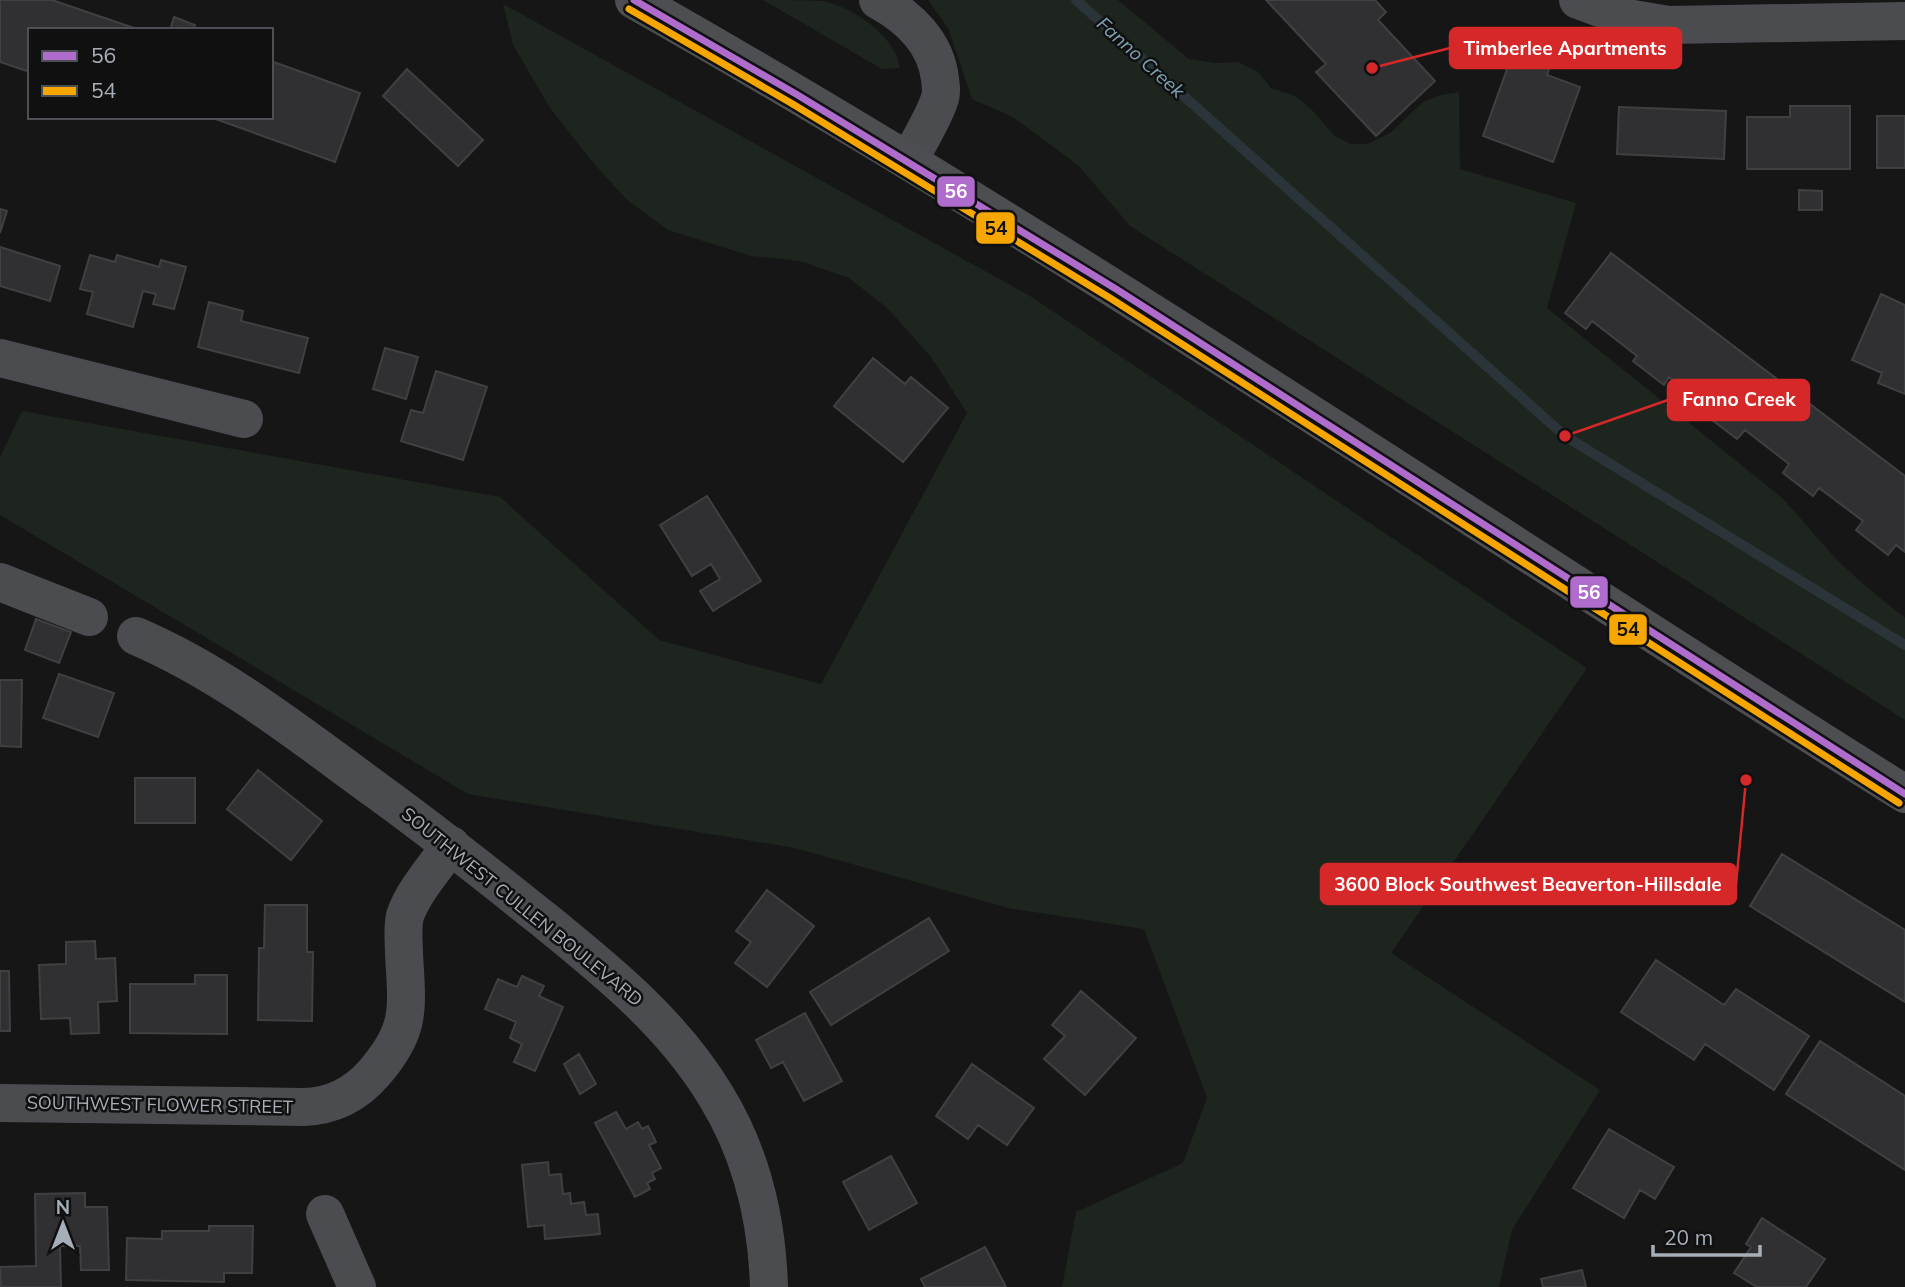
<svg xmlns="http://www.w3.org/2000/svg" width="1905" height="1287" viewBox="0 0 1905 1287" font-family="Mulish,sans-serif">
<style>
.green{fill:#1e241e}
.lines{fill:none;stroke-linecap:round;stroke-linejoin:round}
.stream{stroke:#2b3539;stroke-width:10}
.building{fill:#303032;stroke:#3e4042;stroke-width:2}
.minor{stroke:#4a4c4f;stroke-width:38}
.major{stroke:#4c4e51;stroke-width:38}
.bus-1-casing{stroke:#101011;stroke-width:12}
.bus-2-casing{stroke:#101011;stroke-width:12}
.bus-1{stroke:#b06ccc;stroke-width:7}
.bus-2{stroke:#f7a600;stroke-width:7}
.labels{text-anchor:middle;stroke-width:5;stroke-linejoin:round;paint-order:stroke}
.street-label{font-size:18px;fill:#a6aeb7;stroke:#101011}
.water-label{font-size:19px;font-style:italic;fill:#7da3b2;stroke:#101011}
.leader{fill:none;stroke:#d62828;stroke-width:2.5}
.callout-dot{fill:#d62828;stroke:#101011;stroke-width:2.5}
.callout{fill:#d62828;stroke:#d62828;stroke-width:2.5}
.callout-label{font-size:19px;text-anchor:middle;font-weight:bold;fill:#fff}
.line-badge{stroke:#101011;stroke-width:2.5}
.badge-label{font-size:19px;text-anchor:middle;font-weight:bold;fill:#fff}
.pale-badge-label{font-size:19px;text-anchor:middle;font-weight:bold;fill:#111}
</style>
<rect width="100%" height="100%" fill="#161616"/>
<path class="green" d="M763 0C782 0 806 0 824 1 855 9 895 35 900 68L882 69Z
M928 0H1118L1189 59 1215 63 1238 62 1257 71 1271 88 1295 96 1311 109 1335 136 1351 144H1367L1390 133 1423 102 1440 95 1459 92 1460 169 1576 203 1547 308 1781 497C1798 515 1813 533 1829 551 1852 576 1879 597 1905 618V720L1130 226 1079 166 1013 117 972 99 948 28Z
M503 4 1030 296 1587 668 1391 953 1600 1090 1512 1230 1499 1287H1062L1076 1212 1183 1163 1207 1098 1144 929 1008 908 795 848 468 794 0 515V457L22 411 500 497 659 640 821 684 967 413 931 357 887 308 849 278 800 261 751 256 668 230 626 199 590 159 550 108 513 45Z"/>
<g class="lines">
<path class="stream" d="M1076 0 1565 436 1905 645"/>
</g>
<path class="building" d="M52 0 140 30H30V72L0 62V0Z
M1266 0H1375L1386 12 1378 20 1435 81 1376 136 1316 72 1326 64Z
M174 17 195 25 193 30H170Z
M1531 57 1551 64 1547 75 1580 87 1553 162 1483 136 1510 61 1528 68Z
M271 61 360 93 335 162 210 117H271Z
M407 69 483 140 458 166 383 96Z
M1790 106H1850V169H1747V117H1790Z
M1619 107 1726 111 1724 159 1617 154Z
M1877 116H1905V168H1877Z
M1799 190 1822 191V210H1799Z
M0 209 7 211 0 233Z
M0 247 60 266 50 301 0 286Z
M1611 253 1905 476V552L1896 545 1888 555 1856 530 1863 521 1819 488 1813 496 1783 473 1789 464 1745 430 1737 439 1707 416 1712 410 1669 377 1664 385 1633 361 1637 356 1592 321 1586 329 1565 313Z
M90 255 115 262 117 255 159 267 161 260 186 267 174 309 153 304 156 294 143 291 133 327 87 314 93 292 80 289Z
M1881 294 1905 305V394L1878 383 1882 373 1852 360Z
M209 302 243 311 241 321 308 338 299 373 198 347Z
M385 348 418 357 406 399 373 389Z
M873 358 905 384 911 377 948 408 903 462 834 406Z
M436 371 487 387 463 460 401 441 411 410 423 413Z
M707 496 761 581 713 611 700 591 720 579 711 564 692 576 660 525Z
M36 619 71 632 59 663 25 650Z
M59 674 114 693 98 737 43 718Z
M0 680H22L21 747 0 746Z
M258 770 322 821 291 860 227 809Z
M135 778H195V823H135Z
M1782 854 1905 930V1002L1750 906Z
M767 890 814 926 767 987 735 963 751 942 736 931Z
M265 905H307V952H313L312 1021 258 1020 259 948H264Z
M929 918 949 951 831 1025 810 992Z
M95 941 96 959 115 958 117 1001 98 1002 99 1033 71 1034 70 1018 41 1019 39 965 66 964V942Z
M1656 960 1724 1005 1736 989 1809 1036 1774 1090 1705 1044 1694 1060 1621 1012Z
M0 971H9L10 1031H0Z
M195 975H227V1034L130 1033V984H195Z
M522 976 544 986 539 996 563 1007 535 1071 514 1062 522 1044 510 1038 516 1022 485 1009 498 979 517 987Z
M1081 991 1136 1038 1085 1095 1044 1059 1065 1036 1052 1025Z
M805 1013 842 1081 804 1101 783 1062 771 1068 756 1040Z
M1820 1041 1905 1096V1170L1786 1094Z
M579 1054 596 1084 580 1094 564 1064Z
M972 1064 1034 1108 1007 1145 978 1125 968 1139 936 1116Z
M616 1112 626 1129 638 1122 642 1129 648 1126 656 1142 649 1145 661 1168 652 1173 655 1179 647 1183 650 1189 635 1197 595 1123Z
M1609 1129 1674 1167 1655 1199 1640 1190 1624 1218 1573 1188Z
M891 1156 917 1203 869 1230 843 1182Z
M548 1162 549 1175 561 1174 563 1194 570 1193 571 1204 584 1202 586 1215 598 1214 600 1234 545 1239 544 1225 528 1227 522 1165Z
M85 1193V1207H107L109 1270H81L80 1246H60L61 1287H1L0 1267 36 1266 35 1194Z
M1762 1218 1825 1259 1806 1287H1757L1734 1273 1751 1247 1746 1244Z
M209 1226H253L252 1273H224V1282L126 1280 127 1238 162 1239V1231H209Z
M985 1247 1006 1287H925L921 1279Z
M1582 1270 1586 1287H1543L1541 1279Z"/>
<g class="lines">
<path class="minor" d="M878 0C909 17 936 43 940 79 941 87 942 94 939 101 932 121 919 141 909 160
M1578 0 1627 18 1669 25 1905 21
M0 358 244 419
M0 582 89 617
M136 636C224 674 298 733 376 790 433 831 488 875 543 919 607 971 673 1024 716 1096 751 1153 767 1220 769 1287
M0 1103 304 1107C332 1106 356 1094 374 1073 412 1029 407 1009 404 954 404 942 402 928 405 916 412 893 437 865 451 845
M325 1214 357 1287"/>
<path class="major" d="M634 0C1069 246 1481 529 1905 794"/>
<defs>
<path id="bus-1" d="M634 0 796 94 1116 289 1905 794"/>
<path id="bus-2" d="M629 9 791 103 1110 298 1899 803"/>
</defs>
<use href="#bus-1" class="bus-1-casing"/>
<use href="#bus-2" class="bus-2-casing"/>
<use href="#bus-1" class="bus-1"/>
<use href="#bus-2" class="bus-2"/>
</g>
<g class="labels">
<g class="street-label">
<text transform="translate(522 907) rotate(39)" y="6">SOUTHWEST CULLEN BOULEVARD</text>
<text transform="translate(160 1105) rotate(1)" y="6">SOUTHWEST FLOWER STREET</text>
</g>
<g class="water-label">
<text transform="translate(1141 57) rotate(42)" y="7">Fanno Creek</text>
</g>
</g>
<path class="leader" d="M1372 68L1450 48M1565 436L1668 400M1746 780L1736 884"/>
<g class="callout-dot">
<circle cx="1372" cy="68" r="7"/>
<circle cx="1565" cy="436" r="7"/>
<circle cx="1746" cy="780" r="7"/>
</g>
<g class="callout">
<rect x="1450" y="28" width="231" height="40" rx="7"/>
<rect x="1668" y="380" width="141" height="40" rx="7"/>
<rect x="1321" y="864" width="415" height="40" rx="7"/>
</g>
<g class="callout-label">
<text x="1565" y="55">Timberlee Apartments</text>
<text x="1739" y="406">Fanno Creek</text>
<text x="1528" y="891">3600 Block Southwest Beaverton-Hillsdale</text>
</g>
<g class="line-badge">
<rect x="936" y="175" width="40" height="33" rx="7" fill="#b06ccc"/>
<rect x="975" y="211" width="41" height="34" rx="7" fill="#f7a600"/>
<rect x="1569" y="575" width="40" height="34" rx="7" fill="#b06ccc"/>
<rect x="1608" y="613" width="40" height="33" rx="7" fill="#f7a600"/>
</g>
<g class="badge-label">
<text x="956" y="198">56</text>
<text x="1589" y="599">56</text>
</g>
<g class="pale-badge-label">
<text x="996" y="235">54</text>
<text x="1628" y="636">54</text>
</g>
<rect x="28" y="28" width="245" height="91" fill="#101011" stroke="#4c4f53" stroke-width="2"/>
<rect x="42" y="51" width="35" height="10" fill="#b06ccc" stroke="#4c4f53" stroke-width="2"/>
<text x="91" y="63" font-size="21" fill="#a6aeb7">56</text>
<rect x="42" y="86" width="35" height="10" fill="#f7a600" stroke="#4c4f53" stroke-width="2"/>
<text x="91" y="98" font-size="21" fill="#a6aeb7">54</text>
<g transform="translate(63 1224)" stroke="#101011" stroke-width="5" paint-order="stroke">
<path d="M0-5L12 26L0 18L-12 26Z" fill="#a6aeb7"/>
<text y="-10" font-size="19" font-weight="bold" text-anchor="middle" fill="#a6aeb7">N</text>
</g>
<path d="M1653 1245v10h107v-10" fill="none" stroke="#a6aeb7" stroke-width="3.5"/>
<text x="1664" y="1245" font-size="21" fill="#a6aeb7" stroke="#101011" stroke-width="5" paint-order="stroke">20 m</text>
</svg>
